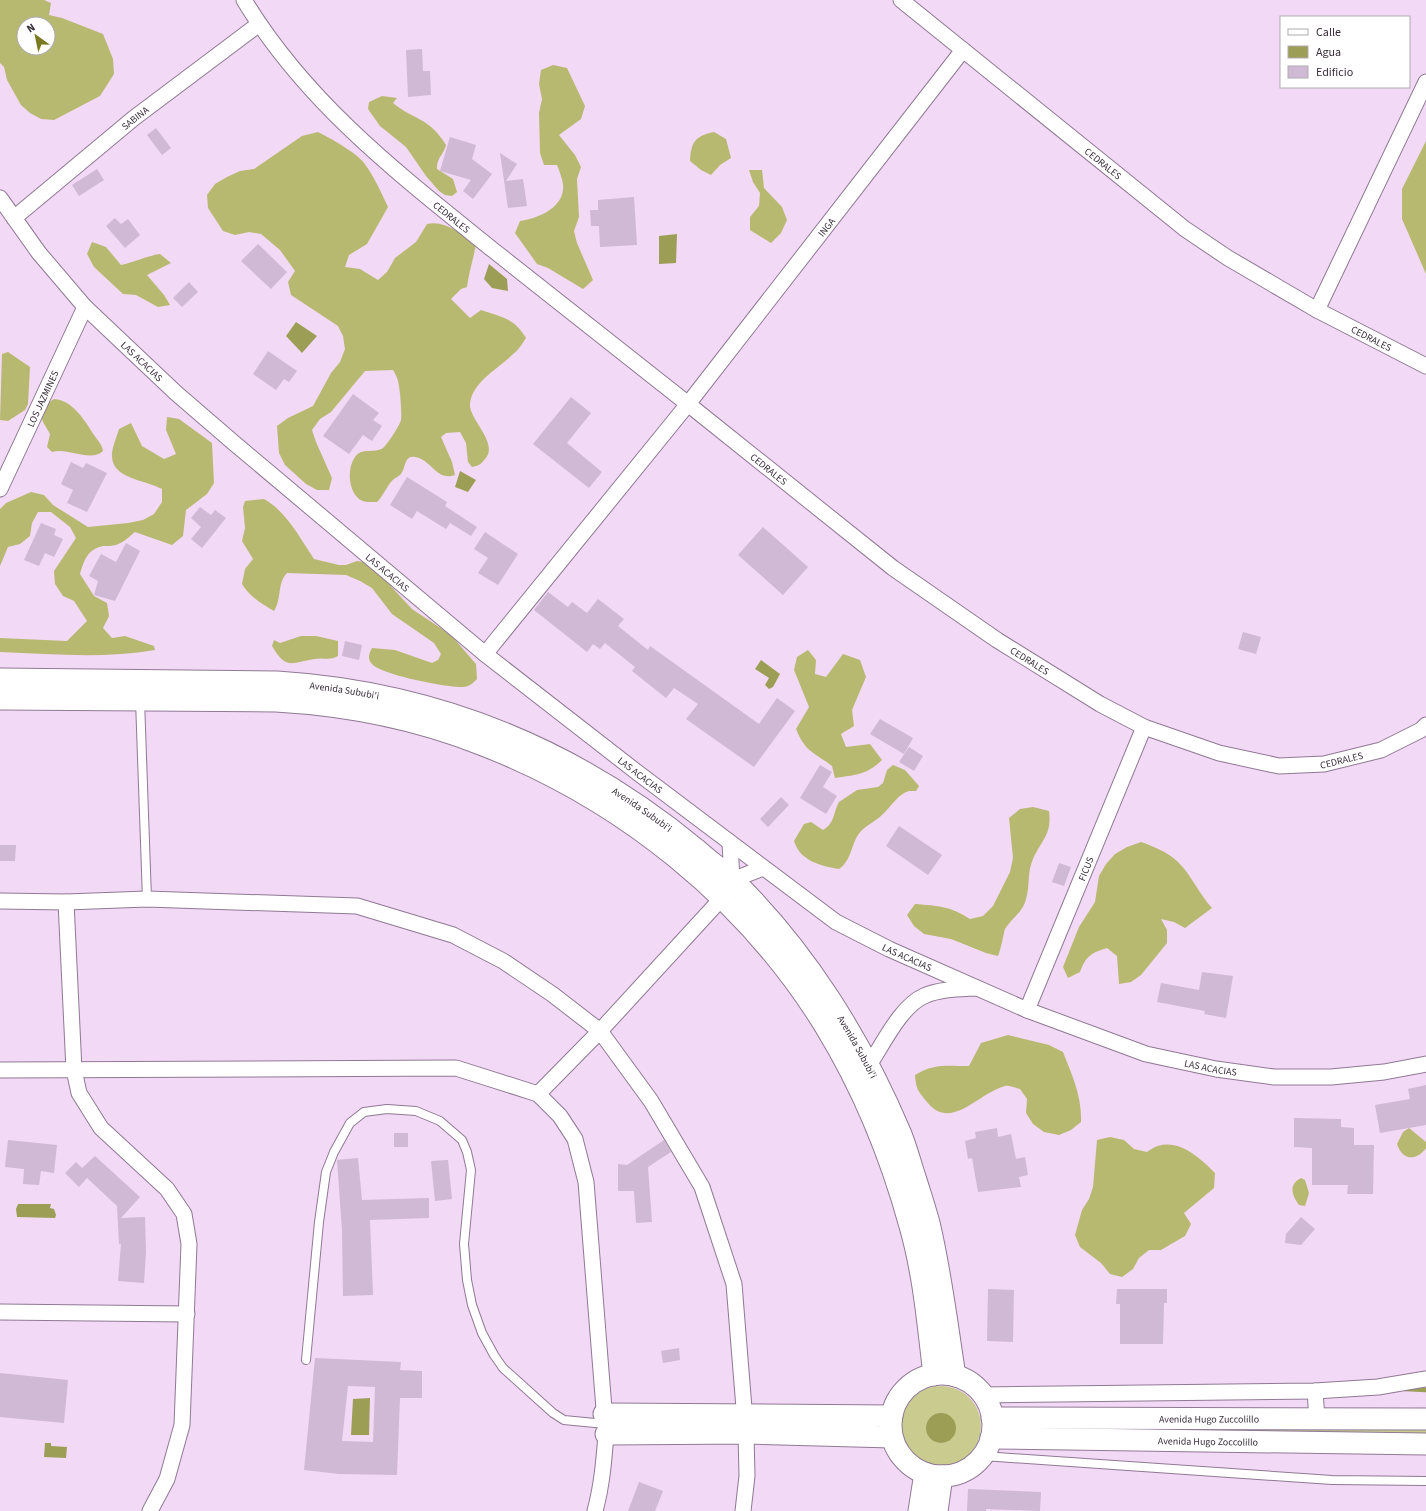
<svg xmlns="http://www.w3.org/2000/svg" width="1426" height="1511" viewBox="0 0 1426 1511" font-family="'Source Sans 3',sans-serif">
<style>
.green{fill:#cacc8f}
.forest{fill:#b8b970;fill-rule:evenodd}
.water{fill:#9d9e56}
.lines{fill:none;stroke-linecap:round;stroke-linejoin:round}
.stream{stroke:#9d9e56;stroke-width:4.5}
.building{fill:#d0b9d5;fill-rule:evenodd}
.lane-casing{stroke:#8f7993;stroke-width:10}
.street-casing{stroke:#8f7993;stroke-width:17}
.secondary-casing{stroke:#8f7993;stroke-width:23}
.lane{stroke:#fff;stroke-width:8}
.street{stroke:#fff;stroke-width:15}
.secondary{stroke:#fff;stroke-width:21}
.labels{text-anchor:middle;stroke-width:4;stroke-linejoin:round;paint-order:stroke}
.street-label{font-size:10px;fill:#372d38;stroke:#fff}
</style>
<rect width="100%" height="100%" fill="#f2d9f6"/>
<path class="green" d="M901 1426a40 40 0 1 1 80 0a40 40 0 1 1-80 0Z
M1005 1426 1426 1429V1434L1007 1430Z"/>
<path class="forest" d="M0 0H44L51 3 49 15 62 18 103 34 113 59 114 74 100 96 54 120 41 119 30 113 21 105 7 80 4 67 0 63ZM24 24H48V48H24Z
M553 65 567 68 585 106 581 119 559 135 575 155 581 167 577 179 579 217 574 231 577 243 593 280 583 289 548 268 537 264 515 233 520 221C536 219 561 209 563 190 564 182 560 173 557 165H544L540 153 539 113 542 99 539 84 541 70Z
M382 96 397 98 393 103C415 121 429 117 446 145 444 154 436 159 437 169L453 179 457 192 452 196 445 195 439 191 426 176 406 147 380 126 368 109 369 102Z
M318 132C330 138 357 153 364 163 374 176 381 192 388 207L367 244 349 255 345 267 360 269 378 280 387 272 395 258 416 242 427 224C445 220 461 234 476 243 474 258 469 271 467 287L461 289 451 299 470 318 481 310C502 317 514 318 526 338 522 344 518 351 512 355 498 369 470 383 470 406 471 421 499 444 485 459 481 464 479 466 472 467L468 462 466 443 460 432 446 433 441 437 452 462 455 475C437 482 431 459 415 457 404 455 406 468 401 474 398 477 394 478 391 482 386 488 383 496 377 502 371 502 364 503 359 499 348 490 347 468 355 457 362 447 373 454 383 448 387 445 400 425 401 420 402 413 400 388 398 381 397 377 395 373 393 370L365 371 331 412 320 419 312 430 316 442 332 478 329 490H317L306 484 285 465 279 453 277 426 288 418 313 406 331 373 340 362 345 349 343 336 338 326 291 295 288 282 295 271 280 250 261 234 249 232 235 235 223 231 208 208 207 195 215 184 227 177 240 171 254 169 302 136Z
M714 132 726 139 731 158 720 165 711 175 701 170 690 161C691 142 695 136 714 132Z
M1426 141V274L1402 219V189Z
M749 170H762L764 188 782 207 787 220 781 233 771 243 750 230V217L759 206 760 193 753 182Z
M92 242 106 247 121 265C135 262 146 256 160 254L171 263 147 275 164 295 170 305 158 307 136 295 123 294 94 267 87 254Z
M8 352 30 367 28 404 25 410 8 421 0 420 2 354Z
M54 399C73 400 85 421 94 435 98 441 102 444 103 451 90 463 68 447 52 452L47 447 50 434 43 422 41 416 48 403Z
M167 417 179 419 212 443 214 483 207 494 186 510 183 536 172 545 135 532C129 537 124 542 116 545 112 546 108 546 103 546 88 549 84 560 80 574L94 596 107 603 109 616 103 628 112 638 125 636 154 646 155 650C103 659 52 654 0 652V638L67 641 87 621 74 601 63 596 55 584 54 571 76 538 70 527 51 512H38L32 523 30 536 20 544 8 547 0 566V509L6 503 31 492 44 495 53 505 88 527 128 523 143 520 154 514 162 502V489C144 479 110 479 112 453 113 445 117 436 119 429L131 423 142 446 164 459 176 454 166 430Z
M264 499C286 511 300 538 314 559L339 565H346L357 561 363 562 386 581 412 609 451 635 476 664 477 679C473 683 470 686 464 687 449 688 381 675 372 664 367 659 369 653 372 648L395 650 432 663 438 660 441 654 434 643 392 614 372 588 360 581 346 575 287 573C277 583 282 599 274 611 262 604 249 596 242 584L245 569 253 559 242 541 245 528 243 507 245 501Z
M301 636H316L338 641V656C330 661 323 657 314 659 291 663 286 670 272 646L274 640 280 643Z
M808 650 816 660 815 674 826 677 843 654 860 660 866 677 852 710 854 726 841 734 846 747 870 744 882 760C867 775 855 775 835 778L832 766C814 752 805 752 796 729L809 707 794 670 797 657Z
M893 765 905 770 919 786 916 791C915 791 910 791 909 791 898 794 890 808 882 815 875 822 864 826 858 835 851 846 851 861 839 869 821 866 800 861 794 841L804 824 811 822 823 830C835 823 833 813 839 802L857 790 878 787 883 783 887 770Z
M1033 807 1049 811C1052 835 1042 839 1033 859 1027 872 1030 886 1026 899 1023 912 1012 918 1005 929 1004 931 1001 950 998 956L986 953 951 939 924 934 914 926 907 915 915 904C939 906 950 906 970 919L983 916 993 906 1010 872 1013 858 1009 818 1020 809Z
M1141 842C1153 846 1167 852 1177 861 1191 874 1199 894 1212 908L1185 928 1174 922 1161 919 1167 930V943L1141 975 1131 982 1119 984 1117 956 1107 948C1091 953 1086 956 1080 972L1068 978 1063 967 1079 927 1095 902 1099 876 1106 864 1115 854 1127 847Z
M1008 1035 1049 1045 1063 1052C1072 1075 1082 1096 1081 1122L1071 1130 1059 1135 1044 1132 1033 1124 1026 1113 1027 1099 1020 1089C1015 1088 1009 1085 1005 1086 978 1093 951 1132 927 1102 918 1091 916 1089 915 1075 934 1063 948 1066 969 1066L981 1043Z
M1409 1128 1426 1142V1148C1416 1162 1402 1160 1397 1144L1403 1132Z
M1110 1137 1124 1140 1134 1149 1147 1152C1150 1150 1154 1147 1158 1146 1180 1139 1201 1159 1215 1173L1214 1188 1184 1213 1191 1224 1185 1236 1161 1250H1149L1139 1258 1133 1269 1122 1277 1110 1274 1101 1263 1080 1247 1075 1235 1082 1210 1089 1199 1093 1187 1097 1140Z
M1301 1178 1305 1180 1309 1193 1305 1206 1299 1205C1292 1195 1288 1185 1301 1178Z"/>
<path class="water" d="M677 234 676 263 659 264V236Z
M489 264 507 279 508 291 492 288 484 279Z
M296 322 317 336 302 353 286 336Z
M460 471 476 480 468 492 455 487Z
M761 660 780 674 773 687 769 689 765 685 769 678 755 669Z
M18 1204H51L50 1208 54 1209 56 1215 55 1218 17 1217 16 1209Z
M370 1398 369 1435H351L353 1399Z
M926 1428a15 15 0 1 1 30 0a15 15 0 1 1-30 0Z
M45 1443H51V1446L67 1447 66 1458 44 1457Z"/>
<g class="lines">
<path class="stream" d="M1405 1389 1426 1390"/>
</g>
<path class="building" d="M422 49 423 71H430L431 95 408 97 406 50Z
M156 128 171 148 162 155 147 135Z
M450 137 476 145 472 159 492 174 473 199 463 191 471 180 440 171Z
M500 153 517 164 506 181 523 179 527 206 508 208Z
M97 169 104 180 79 196 72 185Z
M634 197 637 245 600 247 599 226H591L590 210H598V200Z
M115 218 121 224 128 219 140 235 125 248 106 226Z
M258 244 287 272 271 289 241 261Z
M189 282 198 292 182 307 173 298Z
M268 351 297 371 289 382 284 379 276 390 253 374Z
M353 394 379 413 373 420 382 426 372 441 363 435 349 454 323 436Z
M571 397 591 413 567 443 602 472 589 488 533 444Z
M71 462 83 468 86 463 107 473 87 512 67 503 73 490 61 484Z
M407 477 447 502 445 506 477 527 471 536 450 523 446 529 417 511 412 519 390 505Z
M200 507 211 515 215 510 226 518 202 548 191 539 201 527 191 518Z
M41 523 56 529 54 535 63 539 54 557 45 553 39 566 24 560Z
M763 527 808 567 783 595 738 555Z
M485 532 518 554 498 585 478 573 488 558 474 549Z
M126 543 140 551 115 601 94 595 98 581 89 576 101 554 116 562Z
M548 592 568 607 572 602 587 613 598 599 624 619 618 626 648 650 650 646 759 724 777 698 795 711 754 767 686 719 698 704 674 688 666 698 632 671 635 667 605 643 600 649 593 644 587 652 534 610Z
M1243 632 1261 637 1256 654 1238 649Z
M345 641 362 645 359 660 342 656Z
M880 719 913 738 904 754 870 734Z
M909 747 923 756 914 771 899 762Z
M820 765 832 772 823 787 837 796 826 814 800 798Z
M781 797 789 805 768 827 760 819Z
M899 826 942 855 928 875 886 846Z
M0 845H16L15 861H0Z
M1059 863 1071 867 1064 886 1052 882Z
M1202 972 1233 976 1226 1018 1204 1014 1205 1011 1157 1002 1161 983 1199 990Z
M1426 1085V1125L1380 1133 1375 1105 1410 1099 1408 1089Z
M1294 1118 1341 1119V1127L1354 1128V1145H1374L1373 1194H1347L1348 1185H1312V1148L1294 1147Z
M997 1128 998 1137 1011 1134 1016 1159 1025 1157 1028 1175 1019 1177 1021 1187 978 1192 972 1158 968 1159 965 1141 976 1138 975 1132Z
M394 1133H408V1147H394Z
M8 1140 57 1145 54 1173 41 1171 39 1185 23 1184 24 1169 5 1167Z
M664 1140 671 1152 648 1167 652 1222 636 1223 634 1191H618V1164L627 1165Z
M95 1156 140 1197 121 1218 145 1217 146 1252 144 1283 118 1281 121 1244H119L117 1206 87 1178 79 1187 65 1173 76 1162 82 1168Z
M358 1158 362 1200 429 1198V1218L370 1220 373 1295 343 1296 342 1230 337 1160Z
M448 1160 452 1199 435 1201 431 1161Z
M1301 1217 1315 1229 1301 1245 1285 1243 1286 1234Z
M988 1289 1014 1290 1013 1342 987 1341Z
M1117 1289H1167V1303H1164L1163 1344H1120V1304H1116Z
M679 1348 680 1360 663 1363 661 1351Z
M315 1358 401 1362 400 1370 422 1371V1398H400L397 1475 339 1474 304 1470ZM348 1386 375 1387 373 1442 342 1441Z
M0 1373 68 1380 64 1423 0 1417Z
M639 1482 663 1491 655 1511H628Z
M968 1489 1041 1492 1040 1511 986 1509V1511H967Z"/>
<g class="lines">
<defs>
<path id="lane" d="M140 700 147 899
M306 1360 319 1222 326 1172 334 1152 350 1123 364 1112 387 1109 416 1111 440 1121 462 1140 467 1152 471 1170 464 1244 467 1280 472 1305 482 1333 494 1355 503 1368 553 1413 564 1420 605 1424
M983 1456 1332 1480 1426 1481"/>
<g id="street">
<path id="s1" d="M244 0C307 104 400 175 493 250 558 301 623 352 688 404L485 654"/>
<path id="s2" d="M901 0 1185 229 1228 258 1317 310"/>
<path id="s3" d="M963 50 688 404 893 568 997 640 1100 704 1144 727 1219 753 1279 766 1324 764 1381 750 1421 730 1426 725"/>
<path id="s4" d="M1426 82 1317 310 1426 366"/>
<path id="s5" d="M0 198 39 253 85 307 176 393 234 443 485 654 638 773 836 922 889 949 1027 1010 1146 1054 1216 1069 1274 1077H1331L1384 1072 1426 1064"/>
<path id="s6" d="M14 218 134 118 259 24"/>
<path id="s7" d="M0 489 85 307"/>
<path d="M732 880 763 868"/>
<path d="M0 901 66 902 147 899 357 906 453 935 503 961 552 994 600 1031 651 1101 702 1187 734 1284 746 1433 747 1476 743 1511"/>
<path d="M66 902 74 1070 79 1093 101 1128 167 1189 184 1214 189 1244 182 1425 167 1479 150 1511"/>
<path id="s8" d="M1027 1010 1144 727"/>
<path d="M0 1070 456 1068 538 1094 560 1116 575 1139 586 1182 606 1434C604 1460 602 1485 595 1511"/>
<path d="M864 1071 869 1065C883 1044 901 1006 924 996 940 989 959 989 976 988"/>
<path d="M538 1094 600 1031 722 898 732 880 730 843"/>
<path d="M0 1312 187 1314"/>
<path d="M1315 1391 1317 1419"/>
<path d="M982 1395 1315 1391 1378 1387 1426 1379"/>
</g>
<g id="secondary">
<path id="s9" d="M0 679 277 682C434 692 575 749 696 849 708 860 721 869 733 880 805 950 861 1040 900 1132 906 1146 910 1162 915 1177 920 1193 925 1208 929 1223 941 1273 947 1325 955 1376"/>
<path d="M0 699 276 701C346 705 418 719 483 745 622 799 747 899 825 1026 863 1088 891 1157 910 1226 924 1275 928 1325 934 1375"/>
<circle cx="942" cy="1425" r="51"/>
<path d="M604 1414 892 1416"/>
<path id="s10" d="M992 1418 1426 1419"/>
<path d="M606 1434 746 1433 892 1437"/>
<path id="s11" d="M991 1438 1426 1444"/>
<path d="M919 1511 925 1473"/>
<path d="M937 1511 942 1476"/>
</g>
</defs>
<use href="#lane" class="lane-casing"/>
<use href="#street" class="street-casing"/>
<use href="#secondary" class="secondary-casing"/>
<use href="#lane" class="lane"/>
<use href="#street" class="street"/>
<use href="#secondary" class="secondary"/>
</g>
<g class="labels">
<g class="street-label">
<text dy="4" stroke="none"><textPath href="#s6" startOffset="157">SABINA</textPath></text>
<text dy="4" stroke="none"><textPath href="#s2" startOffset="260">CEDRALES</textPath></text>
<text dy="4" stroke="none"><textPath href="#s1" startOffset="302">CEDRALES</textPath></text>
<text transform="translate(826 227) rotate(-52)" y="4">INGA</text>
<text dy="4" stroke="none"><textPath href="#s4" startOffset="314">CEDRALES</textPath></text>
<text dy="4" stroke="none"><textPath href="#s5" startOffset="217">LAS ACACIAS</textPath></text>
<text dy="4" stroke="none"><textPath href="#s7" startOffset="100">LOS JAZMINES</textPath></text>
<text dy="4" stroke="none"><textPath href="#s3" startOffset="552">CEDRALES</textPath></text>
<text dy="4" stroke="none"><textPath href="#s5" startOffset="541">LAS ACACIAS</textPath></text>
<text dy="4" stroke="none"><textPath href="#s3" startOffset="876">CEDRALES</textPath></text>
<text dy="4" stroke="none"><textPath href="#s9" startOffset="345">Avenida Sububi'i</textPath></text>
<text dy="4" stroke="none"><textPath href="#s3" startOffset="1212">CEDRALES</textPath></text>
<text dy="4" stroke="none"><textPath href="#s5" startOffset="865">LAS ACACIAS</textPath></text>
<text dy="4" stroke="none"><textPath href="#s9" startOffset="669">Avenida Sububi'i</textPath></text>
<text dy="4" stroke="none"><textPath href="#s8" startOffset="153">FICUS</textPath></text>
<text dy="4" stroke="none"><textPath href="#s5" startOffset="1189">LAS ACACIAS</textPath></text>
<text dy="4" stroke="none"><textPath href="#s9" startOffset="993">Avenida Sububi'i</textPath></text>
<text dy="4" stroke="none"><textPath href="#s5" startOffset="1513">LAS ACACIAS</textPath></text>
<text dy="4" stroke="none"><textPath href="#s10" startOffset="217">Avenida Hugo Zuccolillo</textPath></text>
<text dy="4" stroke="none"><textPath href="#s11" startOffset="217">Avenida Hugo Zoccolillo</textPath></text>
</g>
</g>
<rect x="1280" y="16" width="130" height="72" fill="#ffffff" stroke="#afabaf"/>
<rect x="1288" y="29" width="20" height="6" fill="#ffffff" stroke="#afabaf"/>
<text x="1316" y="36" font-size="12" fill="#372d38">Calle</text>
<rect x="1288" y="46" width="20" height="12" fill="#9d9e56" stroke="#afabaf"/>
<text x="1316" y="56" font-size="12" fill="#372d38">Agua</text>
<rect x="1288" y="66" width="20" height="12" fill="#d0b9d5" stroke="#afabaf"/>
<text x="1316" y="76" font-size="12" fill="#372d38">Edificio</text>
<g transform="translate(36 36) rotate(327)"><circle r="19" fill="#ffffff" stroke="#afabaf"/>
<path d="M0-3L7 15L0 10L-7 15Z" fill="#7a7a21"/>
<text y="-6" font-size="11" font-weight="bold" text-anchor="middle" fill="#372d38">N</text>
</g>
</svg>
